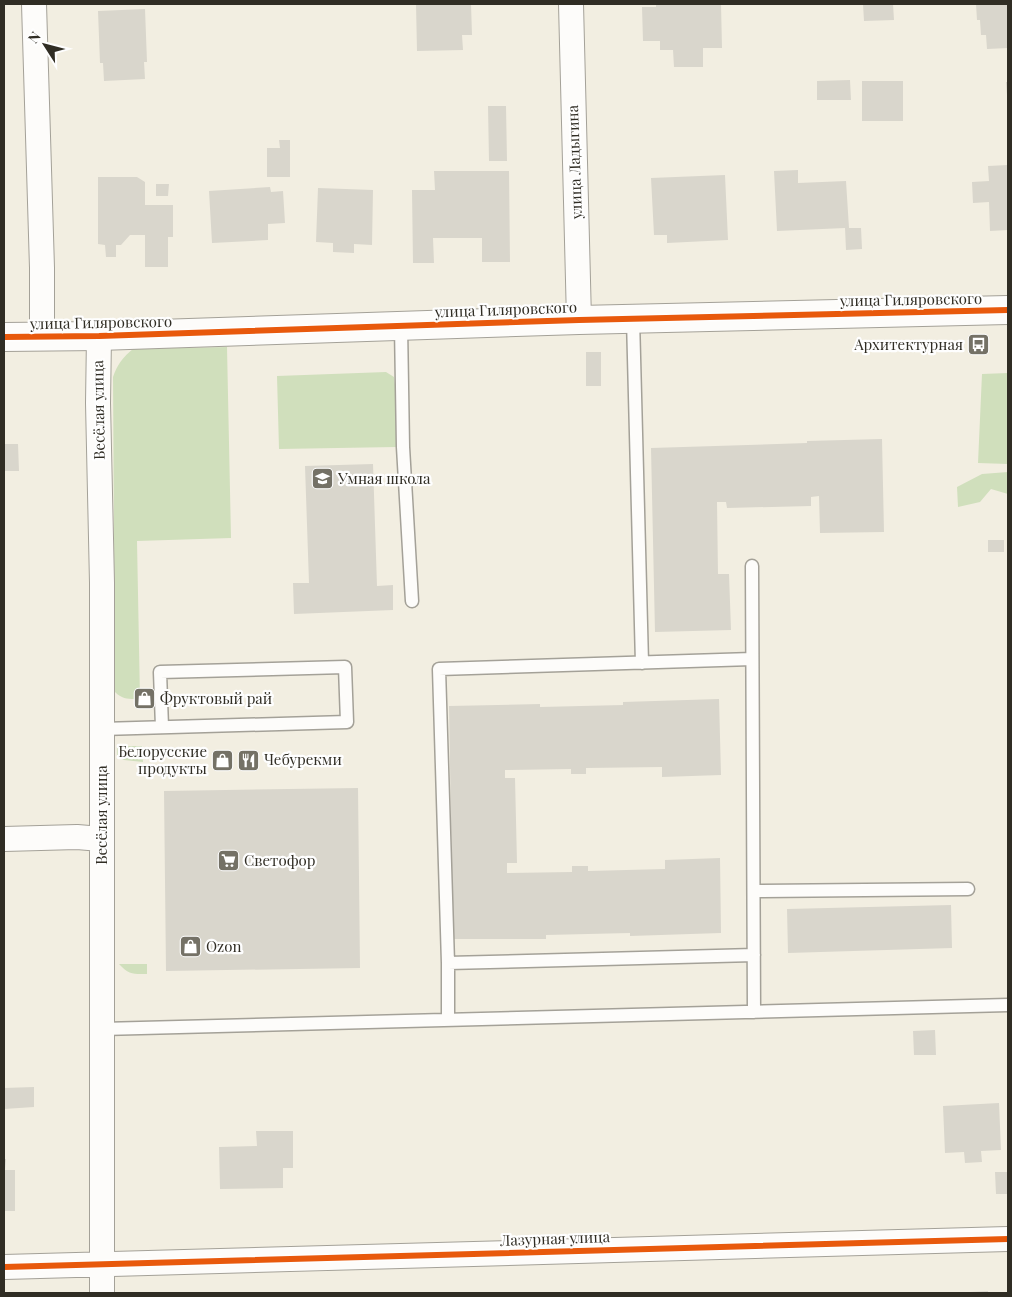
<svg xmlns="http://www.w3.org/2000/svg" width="1012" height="1297" viewBox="0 0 1012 1297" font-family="'Playfair Display',serif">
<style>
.green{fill:#d0dfbc}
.building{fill:#d9d6cc}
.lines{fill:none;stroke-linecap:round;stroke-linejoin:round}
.service-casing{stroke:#a4a198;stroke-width:15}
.minor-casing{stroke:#a4a198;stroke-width:26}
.tertiary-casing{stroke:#a4a198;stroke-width:30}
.service{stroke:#fdfcfa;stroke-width:12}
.minor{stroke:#fdfcfa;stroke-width:24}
.tertiary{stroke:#fdfcfa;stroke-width:28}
.cycleway-casing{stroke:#fefefe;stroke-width:9}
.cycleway{stroke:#e8590c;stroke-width:6}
.labels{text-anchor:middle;stroke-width:4.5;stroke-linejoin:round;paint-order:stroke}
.street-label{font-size:15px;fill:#302d24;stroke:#fefefe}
.poi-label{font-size:15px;fill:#302d24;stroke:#fefefe;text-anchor:start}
</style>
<rect width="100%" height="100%" fill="#f2eee1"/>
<path class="green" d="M227 347 231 538 137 541 140 699C130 699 123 700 115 692L113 377C117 365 123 357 133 349Z
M386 372 394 377 396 392V447L279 449 277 376Z
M1008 373V464L978 463 982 374Z
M1008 472V494L991 489 980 502 958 507 957 487 982 474Z
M117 746H142L143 762 124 760 117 757Z
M119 964H147V974C133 974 129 975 119 964Z"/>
<path class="building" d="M416 4H471L472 35H462L463 50 417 51Z
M656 4H721L722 48H703V67H674L673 50H660V41H643L642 7H656Z
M863 4H893L894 20 864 21Z
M976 4H1008V48L987 49 986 35H981L980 20H977Z
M145 9 147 62H144L145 79 104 81 103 63H100L98 11Z
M850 80 851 100H817V81Z
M862 81H903V121H862Z
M1006 82H1008V95H1007Z
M488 106H506L507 161H489Z
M279 140H290V177H267V148H280Z
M1008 165V230L990 231 989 202 973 203 972 182 989 181 988 166Z
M798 170V183L846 181 849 228H861L862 249 846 250 845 228 777 231 774 171Z
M434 171H509L510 262H482V238H433L434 263H413L412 190H435Z
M725 175 728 240 667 243V235H654L651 178Z
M98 177H137L145 182V205H173V237H168V267H145V235H130L121 245H116V257H106L105 245 98 244Z
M156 184H169L168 196H156Z
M270 187 271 192 283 191 285 223 268 224V240L212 243 209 191Z
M318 188 373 190 372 245 354 244V253L333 252V243L316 242Z
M586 352H601V386H586Z
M882 439 884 532 820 533 819 496 811 497V506L727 508 726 502H717L718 574H729L731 630 655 632 651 448 807 443V441Z
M4 444H18L19 471H4Z
M373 464 377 586 393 585V610L294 614 293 583H309L305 466Z
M988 540H1004V552H988Z
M719 699 721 775 662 777V767L586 768V774H571V769L505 770V778H515L517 863H507V873L572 872V866H588V871L665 869V860L720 858 721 933 630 936V933L546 935V939H453L449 706 540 704V707L623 705V702Z
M358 788 360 968 166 971 164 791Z
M951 905 952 948 788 953 787 909Z
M935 1030 936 1055H914L913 1031Z
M34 1087V1107L4 1109V1088Z
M999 1103 1001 1150 981 1151 982 1162 965 1163 964 1152 945 1153 943 1106Z
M256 1131H293V1168H283V1188L220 1189 219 1147 257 1146Z
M4 1159H6L5 1170H15V1211H4Z
M995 1172H1008V1194H996Z
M988 1291V1293H970V1292Z"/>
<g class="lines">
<defs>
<path id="service" d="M633 319 642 663
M401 326 403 447 412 601
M752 566 754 1012
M752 659 439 669 448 963 754 955
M102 729 347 722 345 667 160 672 162 727
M754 891 968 889
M448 963V1020
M102 1029 1008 1005"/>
<path id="minor" d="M34 4 42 268V336
M571 4 579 320
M99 336 98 403 102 583V1293
M4 839 77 837 101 839
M4 1267 1008 1239"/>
<path id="tertiary" d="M4 337 99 336 579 320 1008 310"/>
</defs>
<use href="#service" class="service-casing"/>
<use href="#minor" class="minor-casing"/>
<use href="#tertiary" class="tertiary-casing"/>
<use href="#service" class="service"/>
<use href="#minor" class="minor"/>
<use href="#tertiary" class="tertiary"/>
<defs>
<path id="cycleway" d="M4 337 99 336 579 320 1008 310
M4 1267 1008 1239"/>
</defs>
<use href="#cycleway" class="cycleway-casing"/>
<use href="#cycleway" class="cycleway"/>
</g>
<defs>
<symbol id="bus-square" viewBox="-11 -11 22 22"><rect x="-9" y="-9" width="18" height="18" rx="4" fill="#747166" stroke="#fefefe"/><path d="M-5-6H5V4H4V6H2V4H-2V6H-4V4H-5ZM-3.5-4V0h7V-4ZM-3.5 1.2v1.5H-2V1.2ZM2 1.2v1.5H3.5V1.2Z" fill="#fff"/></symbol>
<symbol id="school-square" viewBox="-11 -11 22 22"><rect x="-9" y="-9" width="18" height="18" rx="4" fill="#747166" stroke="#fefefe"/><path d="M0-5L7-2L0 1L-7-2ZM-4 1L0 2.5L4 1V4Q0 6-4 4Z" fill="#fff"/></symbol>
<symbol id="shop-square" viewBox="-11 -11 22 22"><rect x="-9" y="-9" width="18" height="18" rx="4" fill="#747166" stroke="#fefefe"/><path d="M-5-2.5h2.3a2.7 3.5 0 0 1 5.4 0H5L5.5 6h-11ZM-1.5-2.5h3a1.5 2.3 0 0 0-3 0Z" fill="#fff"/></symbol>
<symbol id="restaurant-square" viewBox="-11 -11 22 22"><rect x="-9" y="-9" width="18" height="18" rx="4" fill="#747166" stroke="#fefefe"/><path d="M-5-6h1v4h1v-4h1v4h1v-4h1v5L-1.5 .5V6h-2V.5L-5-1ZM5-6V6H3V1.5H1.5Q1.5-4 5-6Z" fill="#fff"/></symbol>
<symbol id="supermarket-square" viewBox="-11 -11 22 22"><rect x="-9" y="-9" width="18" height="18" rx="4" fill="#747166" stroke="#fefefe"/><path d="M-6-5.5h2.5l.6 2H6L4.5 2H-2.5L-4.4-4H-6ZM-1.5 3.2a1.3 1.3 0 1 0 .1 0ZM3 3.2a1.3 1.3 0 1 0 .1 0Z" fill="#fff"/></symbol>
</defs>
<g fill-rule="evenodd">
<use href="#bus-square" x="966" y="332" width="25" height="25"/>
<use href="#school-square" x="310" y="466" width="25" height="25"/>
<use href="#shop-square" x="132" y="686" width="25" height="25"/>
<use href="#restaurant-square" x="236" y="748" width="25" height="25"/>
<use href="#shop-square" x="210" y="748" width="25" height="25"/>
<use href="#supermarket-square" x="216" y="848" width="25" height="25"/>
<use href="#shop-square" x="178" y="934" width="25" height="25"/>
</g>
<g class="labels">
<g class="street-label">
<text transform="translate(575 162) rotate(-92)" y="5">улица Ладыгина</text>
<text transform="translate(911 300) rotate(-1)" y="5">улица Гиляровского</text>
<text transform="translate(506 310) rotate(-2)" y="5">улица Гиляровского</text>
<text transform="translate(101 323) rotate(-1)" y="5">улица Гиляровского</text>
<text transform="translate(99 410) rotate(-91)" y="5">Весёлая улица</text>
<text transform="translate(102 815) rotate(-90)" y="5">Весёлая улица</text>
<text transform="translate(555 1239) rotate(-2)" y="5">Лазурная улица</text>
</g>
<g class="poi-label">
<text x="963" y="350" text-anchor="end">Архитектурная</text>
<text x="338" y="484">Умная школа</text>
<text x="160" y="704">Фруктовый рай</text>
<text x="207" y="757" text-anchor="end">Белорусские<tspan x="207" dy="17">продукты</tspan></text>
<text x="264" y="765">Чебурекми</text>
<text x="244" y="866">Светофор</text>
<text x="206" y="952">Ozon</text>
</g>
</g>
<rect width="1012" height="1297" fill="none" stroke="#302d24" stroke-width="10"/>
<g transform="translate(45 45) rotate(306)" stroke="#fefefe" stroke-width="4" paint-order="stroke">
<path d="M0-4L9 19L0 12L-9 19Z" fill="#302d24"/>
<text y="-8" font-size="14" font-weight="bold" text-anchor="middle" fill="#302d24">N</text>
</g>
</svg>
